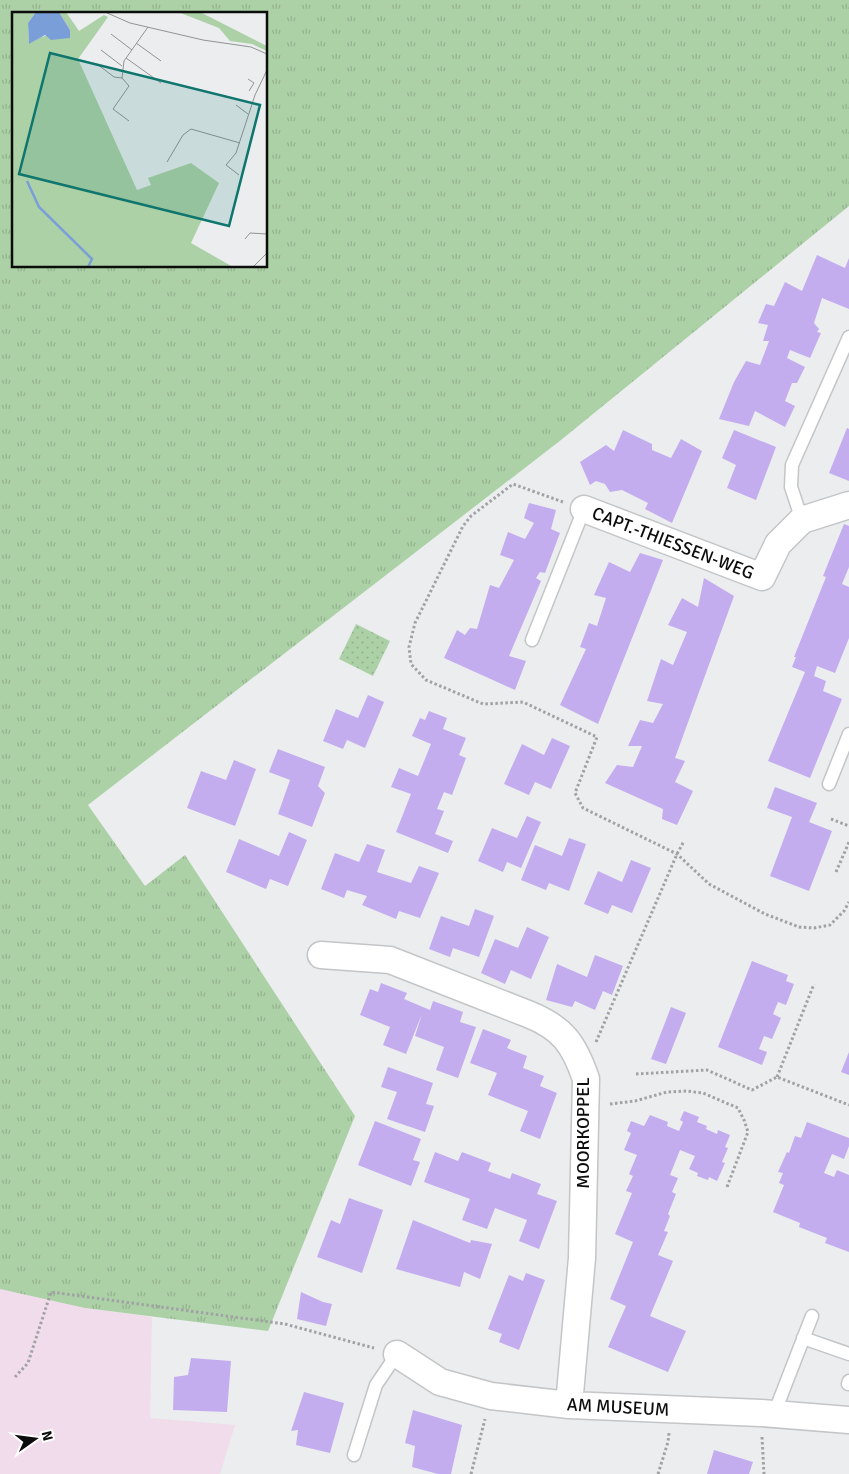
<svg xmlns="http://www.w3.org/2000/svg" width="849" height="1474" viewBox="0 0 849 1474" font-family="Signika,sans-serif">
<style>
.commercial{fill:#f0dceb}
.grass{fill:url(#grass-tufts);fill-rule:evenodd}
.park{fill:url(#park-dots)}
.building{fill:#c4adef}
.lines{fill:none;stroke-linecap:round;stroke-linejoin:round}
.lane-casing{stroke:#c4c5c7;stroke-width:15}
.street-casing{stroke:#c4c5c7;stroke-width:29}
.path{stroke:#a1a2a4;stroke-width:3;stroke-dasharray:2.5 2.5;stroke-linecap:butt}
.lane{stroke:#fff;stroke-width:12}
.street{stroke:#fff;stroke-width:26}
.labels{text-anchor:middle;stroke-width:4;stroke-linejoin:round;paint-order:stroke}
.street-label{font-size:18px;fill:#0c0c0d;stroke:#fff}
.inset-river{fill:none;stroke:#7a9fd8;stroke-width:2.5}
.inset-road{fill:none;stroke:#929395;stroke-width:1}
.view{fill:#0f766e;fill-opacity:0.15;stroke:#0f766e;stroke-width:2.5}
.inset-edge{fill:none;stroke:#0c0c0d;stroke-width:2.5}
</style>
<defs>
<pattern id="grass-tufts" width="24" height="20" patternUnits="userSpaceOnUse" patternTransform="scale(1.25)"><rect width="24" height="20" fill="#add1a7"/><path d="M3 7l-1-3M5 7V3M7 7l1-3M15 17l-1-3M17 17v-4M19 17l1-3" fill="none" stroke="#94b28f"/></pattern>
<pattern id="park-dots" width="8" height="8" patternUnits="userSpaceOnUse" patternTransform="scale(1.25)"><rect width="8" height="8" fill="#add1a7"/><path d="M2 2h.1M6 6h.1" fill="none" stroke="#94b28f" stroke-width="1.8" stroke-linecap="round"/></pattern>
</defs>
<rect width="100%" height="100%" fill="#ebedef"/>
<path class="commercial" d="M0 1289 85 1308 152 1317 150 1418 235 1425 220 1474H0Z"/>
<path class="grass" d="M0 0H849V206L561 440 88 805 145 886 185 855 355 1116 268 1331 85 1308 0 1289ZM14 14H266V266H14Z"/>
<path class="park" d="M356 624 390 641 373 676 339 659Z"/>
<path class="building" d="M817 255 845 268 849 258V309L822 298 814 323 819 329 817 332 821 333 810 358 790 350 787 358 805 367 797 383H792L785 401 795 406 785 427 755 411 749 426 719 419 734 382 746 361 760 365 769 341H763L768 325 758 323 766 304 774 306 785 282 802 291Z
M847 428 849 429V481L829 473Z
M623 430 652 444V450L671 458 681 439 702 451 672 523 645 509 648 503 622 490 610 492 605 484 596 481 590 485 580 462 606 445 614 451Z
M734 430 776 447 756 500 727 488 736 465 722 458Z
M529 503 556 510 551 529 560 533 545 573 540 572 536 578 541 581 509 656 526 661 515 690 444 658 457 630 465 635 470 628 477 629 490 585 499 588 514 560 500 555 508 532 525 539 534 523 524 518Z
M844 524 849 526V567L842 584 849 587V638L835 673 817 666 814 676 826 681 823 691 842 699 810 778 768 761 805 672 792 667 796 657H794L826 577 823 576Z
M640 553 663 560 598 724 560 705 586 649 580 647 589 623 597 626 606 598 594 595 609 562 630 572Z
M704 578 734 596 675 758 685 761 675 782 693 791 677 825 662 819 663 809 605 783 617 765 633 767 642 746H628L640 720 653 723 663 704 647 701 661 659 673 665 687 632 668 625 682 598 698 607Z
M368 695 384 702 365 748 347 740 343 749 323 741 336 709 358 718Z
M429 711 447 718 443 729 466 738 459 755 466 758 452 795 444 792 437 809 444 811 435 834 453 841 448 853 396 832 411 794 391 787 399 768 418 776 431 744 412 736 420 718 425 720Z
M552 738 570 746 551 789 535 782 529 795 504 784 522 744 544 755Z
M278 749 325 767 318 786 325 793 312 827 278 814 290 780 269 772Z
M234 760 256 769 235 826 187 808 201 771 226 780Z
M775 787 817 803 809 822 832 831 809 891 770 876 792 817 767 808Z
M527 816 541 822 521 868 507 862 503 872 478 861 492 828 517 838Z
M289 832 307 840 288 886 270 879 266 889 226 872 239 839 279 856Z
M569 838 586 844 569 891 549 883 546 890 521 880 535 845 562 856Z
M367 844 385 850 377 872 411 883 419 866 439 873 420 918 399 911 396 919 362 905 367 896 347 890 344 898 321 889 335 853 359 862Z
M631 860 651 868 632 913 612 905 608 914 584 904 598 871 622 882Z
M475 909 494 916 479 957 453 948 450 957 429 949 441 916 469 926Z
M527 927 549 937 531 979 511 970 505 984 481 973 495 939 518 948Z
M595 955 623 966 612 995 603 991 595 1010 575 1001 572 1007 546 1000 557 964 587 977Z
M752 961 788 975 786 981 794 984 786 1005 778 1002 773 1014 781 1018 772 1039 764 1036 759 1049 767 1052 762 1065 718 1047Z
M381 983 407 993 404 999 430 1010 433 1001 463 1012 460 1022 476 1027 458 1078 436 1070 444 1047 415 1036 422 1014 406 1054 383 1045 390 1027 360 1015 370 989 378 992Z
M671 1007 686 1013 666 1064 651 1059Z
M483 1029 511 1040 507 1048 527 1056 523 1068 544 1076 540 1086 557 1093 540 1139 520 1131 528 1111 488 1095 497 1073 470 1063Z
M849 1052V1075L841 1072Z
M388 1067 433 1083 426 1104 434 1106 425 1132 387 1119 397 1092 381 1087Z
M684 1111 699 1117 697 1122 707 1126 706 1129 717 1134 718 1130 730 1135 725 1147 728 1148 722 1162 725 1163 717 1181 709 1177 708 1180 697 1176 698 1173 689 1169 695 1156 680 1150 670 1175 678 1178 672 1192 676 1194 668 1214 670 1216 664 1231 668 1232 658 1255 673 1261 650 1316 686 1331 668 1372 608 1347 626 1306 610 1299 633 1242 615 1234 632 1193 626 1191 633 1176 629 1174 637 1155 624 1150 631 1133 627 1131 631 1121 644 1126 650 1115 668 1122 667 1126 679 1131 683 1122 680 1120Z
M375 1121 421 1139 413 1160 420 1162 411 1186 358 1165Z
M807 1122 849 1138V1146L844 1159 832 1154 824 1173 834 1177 837 1170 849 1175V1252L825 1243 827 1238 799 1227 800 1223 773 1212 784 1185 779 1183 783 1173 778 1172 787 1152 789 1153 795 1136 801 1138Z
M435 1152 458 1161 462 1152 491 1163 488 1171 510 1179 512 1173 541 1184 537 1194 557 1201 539 1249 519 1241 527 1220 495 1208 487 1229 462 1220 470 1199 424 1182Z
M349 1198 383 1210 362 1273 317 1257 331 1220 340 1224Z
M413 1220 470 1243 471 1240 492 1244 480 1279 464 1272 460 1287 396 1269Z
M526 1273 545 1280 519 1350 499 1342 502 1334 488 1329 509 1275 523 1281Z
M301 1292 323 1302 332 1304 326 1326 297 1319Z
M191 1358 231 1361 227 1412 173 1410 174 1377 188 1375Z
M304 1392 344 1403 330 1453 296 1445 298 1430 291 1431Z
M413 1410 462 1425 451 1474H438L412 1467 415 1446 405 1443Z
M714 1450 753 1462 749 1474H707Z"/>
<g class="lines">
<defs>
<path id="lane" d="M802 520 791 487 792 465 849 337
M532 640 584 509
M829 784 849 734
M803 1338 849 1354
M848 1384 849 1381
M774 1414 812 1316
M354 1455 376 1385 397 1354"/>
<path id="street" d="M584 509 762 577 778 544 802 520 849 505
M321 955 390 960 528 1014C563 1028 574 1044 586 1079L582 1258 569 1405
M397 1354 440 1382 491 1396 569 1405 761 1413 849 1420"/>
</defs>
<use href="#lane" class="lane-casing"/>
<use href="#street" class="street-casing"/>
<path class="path" d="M563 502 513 484 471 516 463 526 415 623 409 647 411 664 426 680 483 704 523 702 597 737 575 793 583 808 677 854 709 884 765 914 799 927 814 928 830 925 844 911 849 902
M831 819 849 826
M836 872 849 842
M596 1042 677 854 684 841
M636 1074 707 1070 752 1090 777 1077 849 1105
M777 1077 814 984
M610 1104 635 1101 667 1092 686 1091 703 1093 738 1108 744 1120 748 1132 727 1187
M15 1377 28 1363 51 1292 285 1324 374 1348
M762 1437 764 1474
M471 1474 485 1419
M658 1474 668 1442 669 1433"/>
<use href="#lane" class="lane"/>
<use href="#street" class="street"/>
</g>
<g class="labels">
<g class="street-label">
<text transform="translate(673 543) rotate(21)" y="6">CAPT.-THIESSEN-WEG</text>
<text transform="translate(583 1133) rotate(-90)" y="6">MOORKOPPEL</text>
<text transform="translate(618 1407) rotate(3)" y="6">AM MUSEUM</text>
</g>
</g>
<g transform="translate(12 12)">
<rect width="255" height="255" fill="#ebedef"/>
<path d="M0 0H24L16 11 17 32 29 25 58 18 47 0H54L67 19 92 3 96 5 66 47 125 178 139 173 136 166 179 151 207 171 179 231 221 255H0Z" fill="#add1a7"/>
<path d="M166 0H188L255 34V39L240 32 218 29 207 16Z" fill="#add1a7"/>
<path d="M13 49 22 64 13 68 4 53Z" fill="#add1a7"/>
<path d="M24 0H47L58 18V26L39 28 33 23 17 32 16 11Z" fill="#7a9fd8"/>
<path class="inset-river" d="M15 169 27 195 80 247 76 255"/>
<path class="inset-road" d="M93 0 118 11 191 28 239 35 255 42M99 22 120 38M124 31 149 49M89 38 110 54M114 46 149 71M85 52 102 65 110 66M236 67 242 71 237 79M224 93 236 102M117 109 101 97 117 74 110 66 112 49 136 15M155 150 171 123 179 117 228 131M227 163 214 153 224 141 243 83 255 58M233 227 238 221 255 222M241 255 255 241"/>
<path class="view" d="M38 41 248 93 217 214 7 162Z"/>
<rect width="255" height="255" class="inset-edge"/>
</g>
<g transform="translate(35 1439) rotate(76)" stroke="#ffffff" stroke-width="4" paint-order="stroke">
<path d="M0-4L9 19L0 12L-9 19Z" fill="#0c0c0d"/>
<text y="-8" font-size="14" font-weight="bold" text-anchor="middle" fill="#0c0c0d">N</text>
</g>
</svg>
